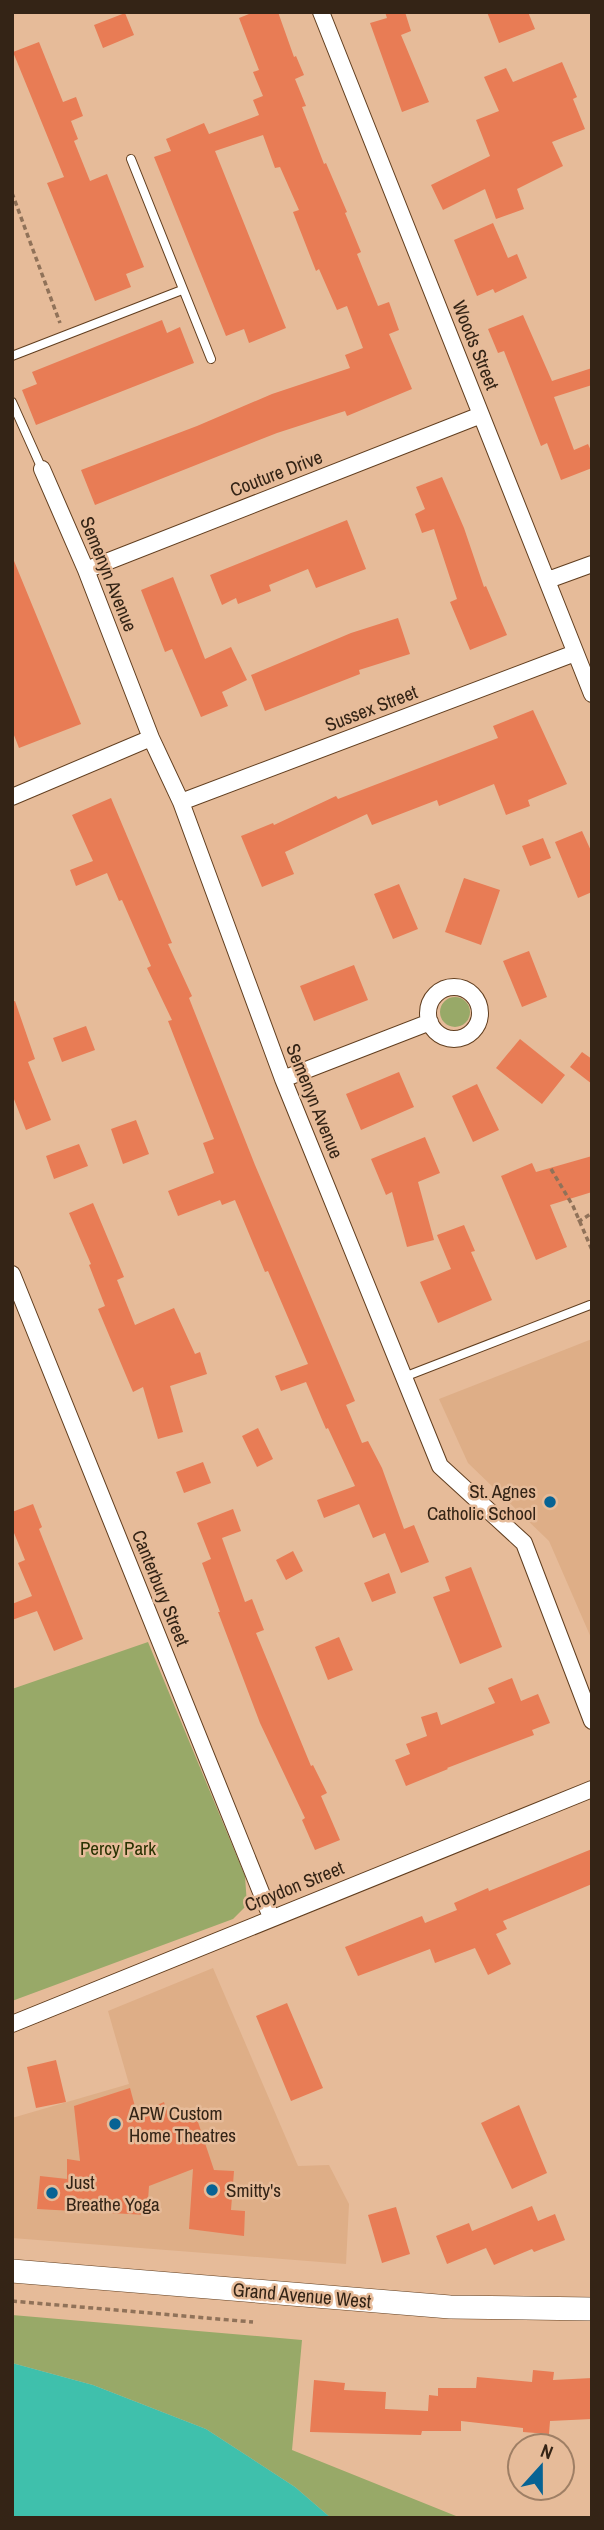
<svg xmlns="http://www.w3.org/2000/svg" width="604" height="2530" viewBox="0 0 604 2530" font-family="'Archivo Narrow',sans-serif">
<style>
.built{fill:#deae87}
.green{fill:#98a968}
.water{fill:#3fc0ac}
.building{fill:#e87c55}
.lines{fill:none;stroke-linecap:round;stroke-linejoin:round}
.service-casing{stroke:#613e1f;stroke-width:10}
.minor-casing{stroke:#613e1f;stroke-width:18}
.secondary-casing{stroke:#613e1f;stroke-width:24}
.path{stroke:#907259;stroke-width:3.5;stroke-dasharray:5 3.5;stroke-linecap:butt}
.service{stroke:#fff;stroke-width:8}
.minor{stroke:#fff;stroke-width:16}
.secondary{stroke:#fff;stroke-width:23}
.poi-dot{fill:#076394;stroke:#e6bb99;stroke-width:2.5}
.labels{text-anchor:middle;stroke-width:5;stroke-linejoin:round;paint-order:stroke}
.street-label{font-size:19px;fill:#342416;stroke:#e6bb99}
.poi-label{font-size:19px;fill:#342416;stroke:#e6bb99;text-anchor:start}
.park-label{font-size:19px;fill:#293202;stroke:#e6bb99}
</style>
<rect width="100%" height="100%" fill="#e6bb99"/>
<path class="built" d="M592 1339V1640L549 1541 468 1463 439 1399Z
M213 1968 298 2166 329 2165 349 2204 346 2264 12 2238V2118L129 2084 108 2011Z"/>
<path class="green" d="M440 1012a15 15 0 1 1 30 0a15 15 0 1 1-30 0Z
M148 1642 245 1876 247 1905 233 1919 12 2001V1689Z
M12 2315 302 2340 292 2450 461 2518H331L295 2487 206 2429 93 2385 12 2363Z"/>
<path class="water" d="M12 2363 93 2385 206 2429 295 2487 331 2518H12Z"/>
<path class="building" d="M254 12H278L294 57 296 56 304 75 295 79 306 106 302 107 324 164 326 163 347 212 345 213 361 252 357 254 378 306 389 302 399 330 389 334 412 389 347 416 345 411 277 433 95 505 81 470 197 426 272 394 350 368 345 355 363 348 347 306 337 310 319 269 316 271 293 212 299 210 280 167 275 168 263 135 215 151 286 328 249 343 244 329 226 336 154 157 171 151 166 139 204 123 209 134 259 115 253 100 263 96 253 72 259 70 239 18Z
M385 12H405L411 31 401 35 429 102 402 112 370 23 387 18Z
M487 12H528L535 29 499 43Z
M125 13 134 35 103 48 94 25Z
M39 42 63 102 76 97 83 116 71 121 78 139 74 141 90 181 107 174 144 267 126 274 131 287 95 301 47 183 64 177 13 52Z
M562 62 577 97 573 99 585 129 552 142 563 166 517 189 524 209 496 219 485 189 443 210 431 185 490 156 476 120 499 111 484 77 506 68 513 82Z
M493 223 508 258 517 254 527 278 495 293 493 289 477 296 454 240Z
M523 315 552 381 592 368V385L554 397 574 450 588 444 592 453V468L561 480 547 443 541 446 504 351 498 353 488 329Z
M162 320 167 333 180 327 194 363 36 425 22 390 37 384 32 372Z
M442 477 464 528 484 587 486 586 507 635 470 650 450 602 457 599 434 529 422 533 415 514 425 509 416 487Z
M347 520 366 569 316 588 308 569 269 585 271 591 238 604 236 598 222 605 210 575Z
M12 556 81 724 19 748 12 730Z
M173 577 205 659 231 647 247 680 222 692 228 706 201 717 172 649 165 652 141 590Z
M398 618 410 654 359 670 360 674 265 711 251 675 351 633Z
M533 710 567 784 528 800 530 806 506 815 494 784 439 806 437 800 372 825 367 814 285 852 294 874 262 887 241 836 273 823 274 825 336 796 338 799 498 738 493 726Z
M111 798 172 943 168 944 192 996 189 998 255 1165 355 1401 346 1405 362 1443 368 1441 382 1468 404 1529 414 1525 429 1562 401 1573 385 1533 373 1538 359 1504 324 1518 317 1500 355 1486 328 1428 326 1429 306 1382 281 1391 275 1376 308 1364 268 1271 265 1272 235 1200 222 1205 220 1200 178 1216 168 1191 214 1173 203 1143 214 1139 168 1021 172 1020 147 968 151 966 122 900 119 901 107 873 76 886 70 870 93 861 72 815Z
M582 831 592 853V892L578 898 555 842Z
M543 838 551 858 530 866 522 846Z
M464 878 500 890 481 945 445 932Z
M399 884 418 929 393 939 374 894Z
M529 951 547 997 522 1007 503 961Z
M354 965 368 1000 314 1021 300 986Z
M15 1001 35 1059 28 1062 51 1120 26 1130 12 1094V1002Z
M86 1026 95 1050 62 1062 53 1038Z
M520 1039 565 1075 542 1104 496 1068Z
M582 1052 592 1059V1084L570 1067Z
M399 1072 414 1107 361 1130 346 1094Z
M477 1084 499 1130 473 1142 452 1096Z
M136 1120 149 1154 123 1164 111 1129Z
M425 1137 440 1173 418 1182 434 1240 407 1247 392 1192 386 1195 371 1159Z
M79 1144 88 1166 54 1179 46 1156Z
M592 1156V1192L550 1205 567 1247 536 1260 501 1176 532 1163 536 1172Z
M93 1203 124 1277 117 1280 135 1325 174 1308 195 1354 200 1352 207 1374 170 1386 183 1432 158 1439 143 1387 133 1392 98 1309 105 1306 89 1265 91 1264 69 1213Z
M464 1225 475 1251 471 1252 492 1300 438 1323 420 1282 451 1269 437 1235Z
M258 1428 273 1459 257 1467 242 1436Z
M203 1462 211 1483 184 1493 176 1472Z
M33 1504 42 1527 39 1529 83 1639 54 1651 37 1611 12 1620V1604L32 1596 18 1563 25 1560 12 1528V1512Z
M233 1509 241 1531 222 1538 245 1602 252 1599 264 1630 256 1633 311 1766 313 1765 327 1793 321 1796 340 1840 315 1850 302 1820 305 1818 260 1723 218 1612H220L202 1563 211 1559 197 1523Z
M293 1551 303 1571 286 1580 276 1560Z
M471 1567 502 1647 460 1664 433 1597 450 1591 445 1577Z
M389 1573 396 1593 372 1602 364 1583Z
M339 1637 353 1670 328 1680 315 1647Z
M512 1678 521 1701 538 1694 550 1723 532 1730 534 1735 447 1768 448 1769 406 1786 395 1760 410 1754 406 1744 427 1736 421 1717 437 1712 441 1725 495 1703 488 1688Z
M592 1849V1884L503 1921 507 1929 496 1934 511 1964 488 1975 475 1948 435 1963 430 1949 358 1976 345 1947 422 1916 425 1923 457 1910 454 1903 488 1888 489 1891Z
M287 2003 323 2088 291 2101 256 2016Z
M56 2060 66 2102 36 2108 27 2067Z
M130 2088 137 2114 164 2102 170 2120 195 2113 214 2170 234 2171 231 2210 245 2211 244 2236 189 2229 193 2169 149 2186 147 2215 37 2209 40 2176 67 2179V2159L80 2161 74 2106Z
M519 2105 547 2173 512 2189 481 2123Z
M532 2206 538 2221 555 2214 565 2240 534 2252 532 2249 494 2265 486 2248 447 2264 436 2236 469 2223 472 2231Z
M396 2207 410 2254 382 2263 368 2215Z
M533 2370 554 2372 553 2380 592 2378V2419L550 2421 549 2434 523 2432V2428L461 2421V2431H422L421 2435 310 2432 314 2380 345 2383 344 2390 386 2392 385 2409 428 2411 429 2395 438 2396V2388H476L477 2377 532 2382Z"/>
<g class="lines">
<defs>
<path id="service" d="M131 159 211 359
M12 356 182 290
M12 402 42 469
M404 1377 590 1305"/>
<path id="minor" d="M321 12 592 694
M42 469 86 570 151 738 181 802 283 1079 440 1466 524 1543 592 1721
M86 570 481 415
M548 580 592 564
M12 797 151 738
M181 802 575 653
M428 1013a26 26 0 1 1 52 0a26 26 0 1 1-52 0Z
M283 1079 430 1022
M12 1274 271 1917
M12 2024 592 1789"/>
<path id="secondary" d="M12 2271 450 2307 592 2309"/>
</defs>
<use href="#service" class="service-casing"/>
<use href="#minor" class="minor-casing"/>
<use href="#secondary" class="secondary-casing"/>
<path class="path" d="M12 193 60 323
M551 1169 573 1206 592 1250
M578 1222 592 1213
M12 2301 253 2322"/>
<use href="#service" class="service"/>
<use href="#minor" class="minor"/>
<use href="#secondary" class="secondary"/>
</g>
<g class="poi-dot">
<circle cx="550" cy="1502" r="7"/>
<circle cx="115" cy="2124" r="7"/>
<circle cx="212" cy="2190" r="7"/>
<circle cx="52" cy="2193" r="7"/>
</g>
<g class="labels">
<g class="street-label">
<text transform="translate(476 345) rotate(68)" y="7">Woods Street</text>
<text transform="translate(276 473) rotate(-21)" y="7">Couture Drive</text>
<text transform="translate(109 574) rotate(68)" y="7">Semenyn Avenue</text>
<text transform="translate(371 708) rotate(-21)" y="7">Sussex Street</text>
<text transform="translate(315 1101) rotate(68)" y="7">Semenyn Avenue</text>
<text transform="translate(161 1588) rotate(68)" y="7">Canterbury Street</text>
<text transform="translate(294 1886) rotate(-22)" y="7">Croydon Street</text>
<text transform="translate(302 2295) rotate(5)" y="7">Grand Avenue West</text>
</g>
<g class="poi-label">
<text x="536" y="1498" text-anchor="end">St. Agnes<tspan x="536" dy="22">Catholic School</tspan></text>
<text x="129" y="2120">APW Custom<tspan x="129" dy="22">Home Theatres</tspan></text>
<text x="66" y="2189">Just<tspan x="66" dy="22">Breathe Yoga</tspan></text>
<text x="226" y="2197">Smitty's</text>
</g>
<g class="park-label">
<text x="118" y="1855">Percy Park</text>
</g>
</g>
<rect width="604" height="2530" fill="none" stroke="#342416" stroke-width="28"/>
<g transform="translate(541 2467) rotate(21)"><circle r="33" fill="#e6bb99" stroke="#9f7f65" stroke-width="2"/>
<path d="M0-5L12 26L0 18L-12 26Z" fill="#076394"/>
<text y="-10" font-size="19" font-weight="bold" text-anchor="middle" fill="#342416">N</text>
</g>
</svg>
